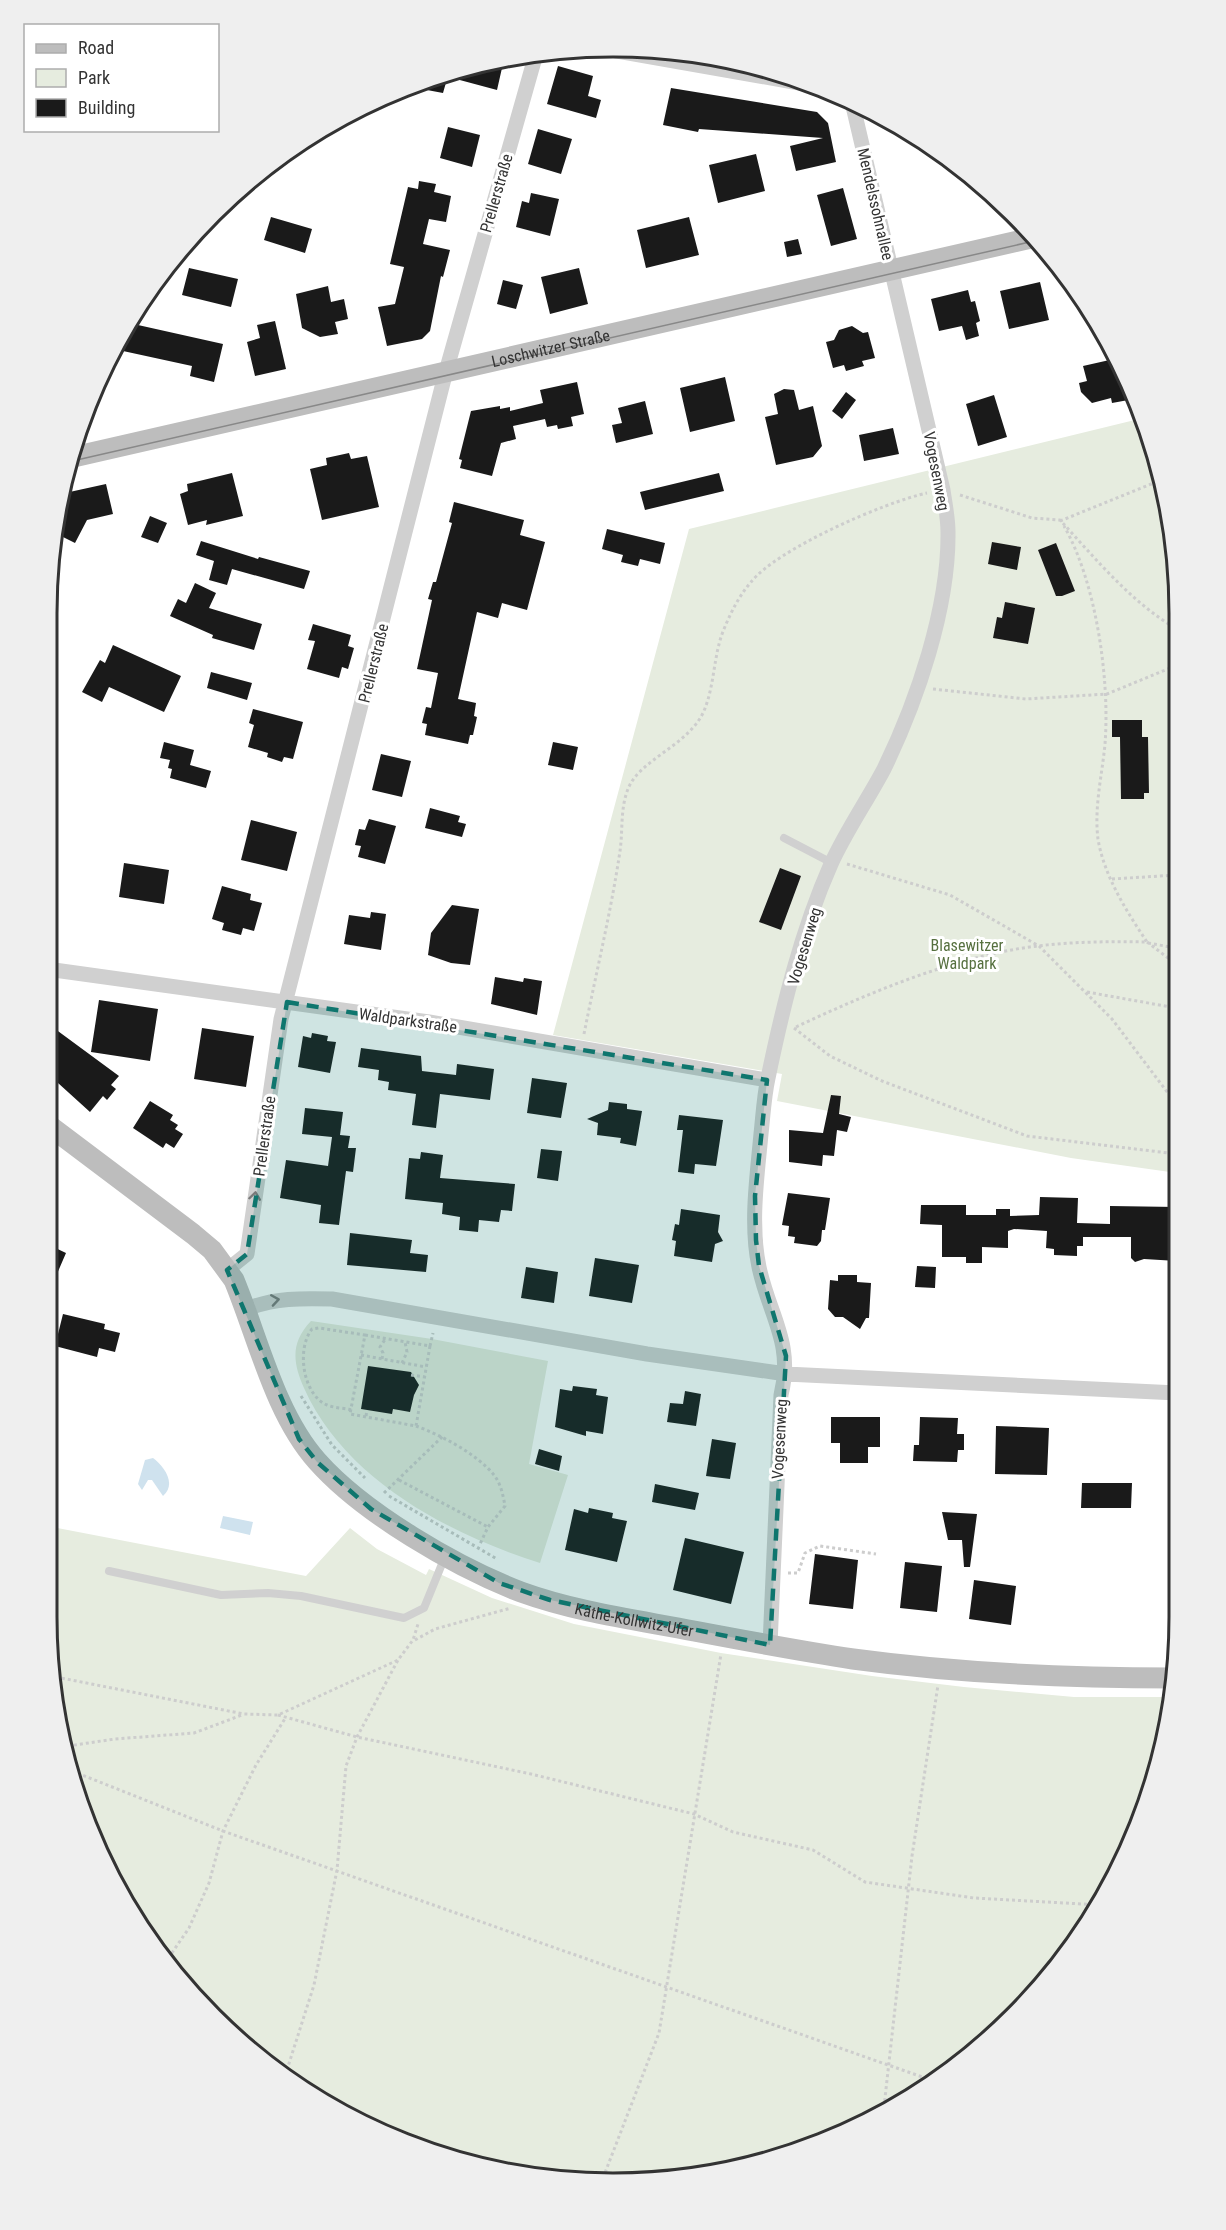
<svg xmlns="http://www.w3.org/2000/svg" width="1226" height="2230" viewBox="0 0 1226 2230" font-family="'Roboto Condensed',sans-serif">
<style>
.green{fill:#e6ecdf}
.water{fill:#cfe2ee}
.building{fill:#1a1a1a}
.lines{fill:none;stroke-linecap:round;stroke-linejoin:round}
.path{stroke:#cdcdcd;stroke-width:3;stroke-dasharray:3 3;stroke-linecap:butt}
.lane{stroke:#d0d0d0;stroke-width:8}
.street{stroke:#d0d0d0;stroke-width:15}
.secondary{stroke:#bdbdbd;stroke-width:21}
.tram{stroke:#888;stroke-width:1.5}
.oneway{stroke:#7a7a7a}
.marked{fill:#0f766e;fill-opacity:0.2;stroke:#0f766e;stroke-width:4.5;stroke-dasharray:12 8;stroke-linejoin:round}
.labels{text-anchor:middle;stroke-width:6;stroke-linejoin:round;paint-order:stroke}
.street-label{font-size:16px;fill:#333;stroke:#fff}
.park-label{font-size:16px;fill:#56703f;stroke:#fff}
.rim{fill:none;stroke:#333;stroke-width:3}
</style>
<rect width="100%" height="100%" fill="#fff"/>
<path class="green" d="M1143 418 1149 431 1175 539 1177 1173 1071 1158 777 1101 782 1074 553 1035 689 529Z
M311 1321 432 1339 548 1361 529 1464 568 1475 540 1563C449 1534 345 1480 304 1388 293 1363 290 1343 311 1321Z
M47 1526 306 1576 350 1528 377 1549 426 1575 429 1569 492 1598 574 1624 721 1653 872 1676 964 1687 1074 1697H1171L1160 1764 1104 1900 987 2043 830 2140 650 2182 467 2164 299 2088 164 1962 77 1799 47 1617Z"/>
<path class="water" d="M153 1458C164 1466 177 1484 163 1496L152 1480H148L142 1490 138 1484 145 1460Z
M223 1516 253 1522 250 1535 220 1528Z"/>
<path class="building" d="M498 61 502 68 497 90 456 79V70Z
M558 66 593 76 588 96 601 100 596 118 547 104Z
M449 72 443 93 411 87 434 78Z
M671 88 817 112 828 123 836 162 796 171 790 146 823 138 699 129 698 132 663 125Z
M448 127 480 135 472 167 440 158Z
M538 129 572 139 561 174 528 164Z
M756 154 765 191 718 203 709 165Z
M419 181 436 184 434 192 451 196 446 222 429 219 423 244 450 250 443 277 441 276 430 331 422 339 387 346 378 307 395 304 404 267 390 264 408 187 418 189Z
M843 188 857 239 831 246 817 195Z
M531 193 559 199 550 236 516 227 522 201 529 203Z
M271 217 312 229 305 253 264 240Z
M689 217 699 255 646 268 637 230Z
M798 239 802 254 787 257 784 242Z
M189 268 238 279 231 307 182 295Z
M579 268 588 304 550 314 541 277Z
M503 280 523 285 516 309 497 304Z
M1040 282 1049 320 1009 329 1000 291Z
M328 286 331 302 344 299 348 319 335 322 338 334 320 337 302 328 296 294Z
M968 290 971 302 975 301 980 321 976 323 979 336 966 340 962 326 939 331 931 299Z
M275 321 286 369 255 376 247 342 260 338 257 325Z
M129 323 223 344 214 382 190 376 192 366 123 351Z
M852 326 863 333 868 332 875 358 862 361 864 366 846 371 844 365 833 368 826 342 834 340 839 330Z
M1114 359 1134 399 1112 403 1111 398 1092 403 1081 392 1079 383 1087 381 1083 366Z
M725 377 735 421 690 432 680 388Z
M577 382 584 414 571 417 573 426 558 429 557 425 547 427 545 419 513 426 516 439 501 443 492 476 460 468 462 460 459 459 471 411 500 406V409L510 407V411L543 403 540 390Z
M784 389 794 390 799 410 813 406 822 446 813 457 776 465 765 417 778 414 774 394Z
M846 392 856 400 842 419 832 411Z
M994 395 1007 437 978 446 966 404Z
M645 401 653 434 616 443 612 425 622 423 618 408Z
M893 428 899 454 864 461 859 435Z
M349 453 351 459 367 456 379 507 322 520 310 469 327 465 326 458Z
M232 473 243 516 206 525 207 520 188 525 180 494 188 491 187 484Z
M719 473 724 491 645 510 640 492Z
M106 484 113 514 87 520 75 543 55 533 60 505 65 493Z
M454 502 524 520 520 535 545 542 527 610 502 603 498 618 477 612 458 699 476 703 474 716 477 717 473 735H470L468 744 425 735 427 724 422 723 426 707 431 708 438 673 417 669 432 600 428 599 433 582H436L452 523 449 522Z
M150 516 167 523 158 543 141 537Z
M607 529 665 543 660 564 640 559 638 566 621 562 623 555 602 549Z
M201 541 258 559 259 557 310 571 304 589 232 569 227 585 209 580 214 561 196 555Z
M992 542 1021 547 1017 570 988 564Z
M1056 543 1075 591 1062 596H1056L1038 550Z
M195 583 216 593 209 608 262 624 254 650 212 638 213 635 170 616 178 599 186 603Z
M1005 602 1035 608 1028 644 993 638 997 617 1002 618Z
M313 624 351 635 348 646 354 648 348 669 342 667 339 678 307 669 315 641 308 640Z
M113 645 181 676 164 712 109 687 102 702 82 692 100 660 105 663Z
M211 672 252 683 247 700 207 688Z
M253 709 303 722 293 759 284 757 282 762 267 757 268 753 248 747 254 725 249 723Z
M1112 720H1142V737H1148L1149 793H1144V799H1121L1120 737H1112Z
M164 742 194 750 190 765 211 771 206 788 170 778 172 769 168 768 170 760 160 758Z
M553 742 578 747 573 770 548 765Z
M381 754 411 761 402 797 372 790Z
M430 808 460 816 458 822 466 824 462 837 425 828Z
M369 819 396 826 385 864 358 857 361 846 355 845 359 829 365 830Z
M251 820 297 832 287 871 241 860Z
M124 863 169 870 164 904 119 897Z
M780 868 801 876 781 930 759 922Z
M222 886 251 894 250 900 262 903 254 931 243 928 241 935 222 930 224 923 212 919Z
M452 905 479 909 470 965 451 963 428 955 431 933Z
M371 912 386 914 381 950 344 944 349 915 370 918Z
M495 977 523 982 524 978 542 981 537 1015 491 1004Z
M99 1000 158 1009 150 1061 91 1052Z
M47 1023 119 1076 111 1085 116 1089 107 1100 103 1096 90 1112 47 1073Z
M202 1028 254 1036 246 1087 194 1079Z
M312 1033 328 1036 327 1041 336 1042 330 1073 298 1067 303 1036 311 1038Z
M361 1048 421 1056 422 1071 456 1075 457 1064 494 1069 490 1100 440 1094 436 1128 412 1125 416 1094 388 1090 389 1082 378 1080 379 1070 358 1067Z
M532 1078 567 1083 561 1118 527 1113Z
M831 1095 841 1096 839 1114 851 1117 847 1132 837 1130 834 1156 823 1155 822 1166 789 1162V1130L823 1133Z
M150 1101 173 1115 170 1120 178 1125 175 1129 183 1134 174 1148 166 1143 163 1148 133 1128Z
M609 1102 627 1104V1109L642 1111 636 1146 620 1143 621 1138 597 1135 598 1123 587 1119 608 1110Z
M305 1108 343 1112 340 1135 350 1136 348 1148H356L353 1172 346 1171 339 1225 319 1223 321 1205 280 1198 286 1160 328 1166 332 1137 302 1134Z
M679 1115 723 1120 716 1166 695 1164 694 1174 678 1172 683 1130H677Z
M541 1149 562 1151 558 1181 537 1178Z
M421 1152 443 1155 440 1178 515 1184 512 1211 501 1210 499 1222 479 1220 478 1232 459 1230 460 1217 442 1214 443 1203 405 1199 409 1158 420 1159Z
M788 1193 830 1198 825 1230H822L821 1241 817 1246 794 1243 795 1237 788 1236 789 1226 782 1225Z
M1040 1197 1078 1198 1077 1223 1110 1224V1206L1177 1207V1261L1144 1259 1135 1262 1131 1258V1237H1083V1246H1077V1256L1054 1255V1249L1046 1248 1047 1231 1014 1229 1008 1231V1248L982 1247V1263H966V1257H942V1225L920 1224 921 1205H966V1215H996V1209H1010V1216L1039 1215Z
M681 1209 720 1215 718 1232 723 1241 715 1244 712 1262 674 1256 676 1241 672 1240 675 1224 679 1225Z
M350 1233 412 1240 410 1253 428 1255 426 1272 347 1265Z
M47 1244 66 1253 47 1297Z
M595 1258 639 1265 632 1303 589 1296Z
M917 1266 936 1267 935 1288 915 1287Z
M526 1267 558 1272 554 1303 521 1298Z
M838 1275H857V1282L871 1283 869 1318H866L860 1329 843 1317H835L828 1309 830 1280 838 1281Z
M63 1314 105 1324 104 1329 120 1333 115 1352 99 1348 97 1357 55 1346Z
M368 1366 411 1372 419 1385 414 1395 410 1412 393 1409 392 1414 361 1409Z
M573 1386 597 1389 596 1395 608 1397 603 1434 586 1431V1436L555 1427 560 1389 572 1391Z
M685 1391 701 1394 696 1426 667 1422 670 1403 683 1404Z
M831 1417H880V1447H868V1463H840V1443H831Z
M920 1417 958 1418 957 1434H964V1450H958L957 1462 913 1461 914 1445H919Z
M996 1426 1049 1428 1047 1475 995 1474Z
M712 1439 736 1443 730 1479 706 1476Z
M539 1449 562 1456 559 1471 535 1464Z
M1082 1483H1132L1131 1508H1081Z
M655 1484 699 1493 695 1510 652 1502Z
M589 1508 613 1513 612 1518 627 1521 617 1562 565 1550 574 1509 588 1513Z
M942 1512 977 1514 970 1567H964L962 1540H948Z
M685 1538 744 1552 731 1604 673 1590Z
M815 1554 858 1560 853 1609 809 1604Z
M905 1562 942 1566 937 1612 900 1608Z
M974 1580 1016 1586 1011 1625 969 1619Z"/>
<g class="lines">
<path class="path" d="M960 495 1032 518 1060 520C1095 558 1130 601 1175 628
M1060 521 1161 480
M933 689 1026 699 1107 694 1175 666
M847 864 950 895 1039 946 1112 1019 1177 1105
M1112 879 1176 875
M1147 942 1176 964
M1148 943 1176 948
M1087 992 1176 1008
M796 1027C858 998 921 971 988 955 1040 942 1094 941 1147 942 1127 912 1104 876 1098 839 1094 807 1102 776 1105 744 1110 679 1096 582 1064 526
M794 1028 830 1056 882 1081 1027 1136 1177 1154
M584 1034C596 973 611 912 620 851 623 831 620 809 628 789 639 760 687 746 703 713 715 687 713 655 724 629 731 612 739 596 751 582 777 549 885 502 927 493
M365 1335 430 1346 416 1426 350 1414Z
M430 1346 433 1333
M361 1355 426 1367
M382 1359 383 1353 380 1347 386 1338
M402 1363 407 1352 405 1342
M411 1375 425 1377
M301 1396 332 1445 365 1478
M351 1410C344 1408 334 1408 327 1405 303 1395 296 1349 312 1329L319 1328 365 1335
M366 1416 367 1410
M416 1426C441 1435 477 1454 494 1475 501 1484 503 1495 505 1506L488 1527 480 1544
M399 1480 488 1527
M384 1493 443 1436
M389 1496 497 1559
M788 1573H798L805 1553 820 1546 876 1554
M415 1640 435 1629 511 1608
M56 1677 244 1714 278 1715 398 1660 413 1640 418 1624
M278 1715 357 1737 531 1774 694 1814 733 1832 813 1850 865 1882 974 1898 1100 1905
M68 1746 115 1739 194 1733 242 1715
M72 1771 223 1831 928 2079
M165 1963 189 1928 209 1883 223 1831 256 1765 286 1717
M285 2076 314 1985 337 1870 346 1766 357 1737 398 1660
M884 2107 912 1856 938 1685
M603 2178 659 2033 721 1654"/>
<path class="lane" d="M784 838 832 863
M109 1571 221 1595 268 1593 301 1596 404 1618 424 1608 444 1559"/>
<path class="street" d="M606 49 816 86
M47 969 429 1022 767 1080
M227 1270 247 1254 281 1019 445 375 536 54
M246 1309C275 1298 301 1298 332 1299L647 1354 786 1374 1177 1393
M770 1645 781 1395C794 1343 769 1315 759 1267 750 1224 757 1178 761 1134 763 1116 764 1096 768 1078 783 1006 801 932 831 864 846 831 867 801 884 769 917 701 949 608 948 532 948 518 945 504 943 490L852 102"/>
<g class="secondary">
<path id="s1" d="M69 458 1031 238"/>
<path id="s2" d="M47 1124 193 1234 212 1250 234 1280C258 1338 275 1414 317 1461 363 1513 456 1567 521 1592 576 1612 637 1620 694 1631 747 1641 800 1651 853 1659 956 1673 1071 1678 1174 1678"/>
</g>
<path class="tram" d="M68 462 1034 241"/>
</g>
<defs><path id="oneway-chevron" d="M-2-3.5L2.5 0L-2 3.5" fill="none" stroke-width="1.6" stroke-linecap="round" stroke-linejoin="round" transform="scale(1.5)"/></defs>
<g class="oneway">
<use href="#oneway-chevron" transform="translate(255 1196) rotate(-82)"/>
<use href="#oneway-chevron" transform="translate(275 1300) rotate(-9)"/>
</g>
<path class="marked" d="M287 1002 767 1080 755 1196 756 1240 759 1266 786 1356 770 1645 550 1600 499 1583 371 1509 317 1462 299 1439 227 1270 247 1254Z"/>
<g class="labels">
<g class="street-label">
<text transform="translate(496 193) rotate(-74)" y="6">Prellerstraße</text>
<text transform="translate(876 204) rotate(77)" y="6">Mendelssohnallee</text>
<text dy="6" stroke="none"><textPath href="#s1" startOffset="494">Loschwitzer Straße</textPath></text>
<text transform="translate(937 471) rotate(79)" y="6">Vogesenweg</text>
<text transform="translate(373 663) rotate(-76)" y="6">Prellerstraße</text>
<text transform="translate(804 946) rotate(-73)" y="6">Vogesenweg</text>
<text transform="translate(408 1020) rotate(8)" y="6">Waldparkstraße</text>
<text transform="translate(264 1136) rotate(-82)" y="6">Prellerstraße</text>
<text transform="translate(779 1439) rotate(-87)" y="6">Vogesenweg</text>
<text dy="6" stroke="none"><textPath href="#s2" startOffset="806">Käthe-Kollwitz-Ufer</textPath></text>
</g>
<g class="park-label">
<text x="967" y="951">Blasewitzer<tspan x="967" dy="18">Waldpark</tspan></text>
</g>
</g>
<path d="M0 0H1226V2230H0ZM613 57H613A556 556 0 0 1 1169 613V1617A556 556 0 0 1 613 2173H613A556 556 0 0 1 57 1617V613A556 556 0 0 1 613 57Z" fill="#efefef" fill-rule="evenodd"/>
<path class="rim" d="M613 57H613A556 556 0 0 1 1169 613V1617A556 556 0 0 1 613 2173H613A556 556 0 0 1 57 1617V613A556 556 0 0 1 613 57Z"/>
<rect x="24" y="24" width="195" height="108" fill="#ffffff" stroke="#adadad" stroke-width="1.5"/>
<rect x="36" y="44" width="30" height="9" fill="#bdbdbd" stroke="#adadad" stroke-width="1.5"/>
<text x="78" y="54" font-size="18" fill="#333333">Road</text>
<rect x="36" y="69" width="30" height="18" fill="#e6ecdf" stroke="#adadad" stroke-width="1.5"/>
<text x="78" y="84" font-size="18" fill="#333333">Park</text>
<rect x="36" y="99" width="30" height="18" fill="#1a1a1a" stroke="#adadad" stroke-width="1.5"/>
<text x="78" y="114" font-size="18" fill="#333333">Building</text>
</svg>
